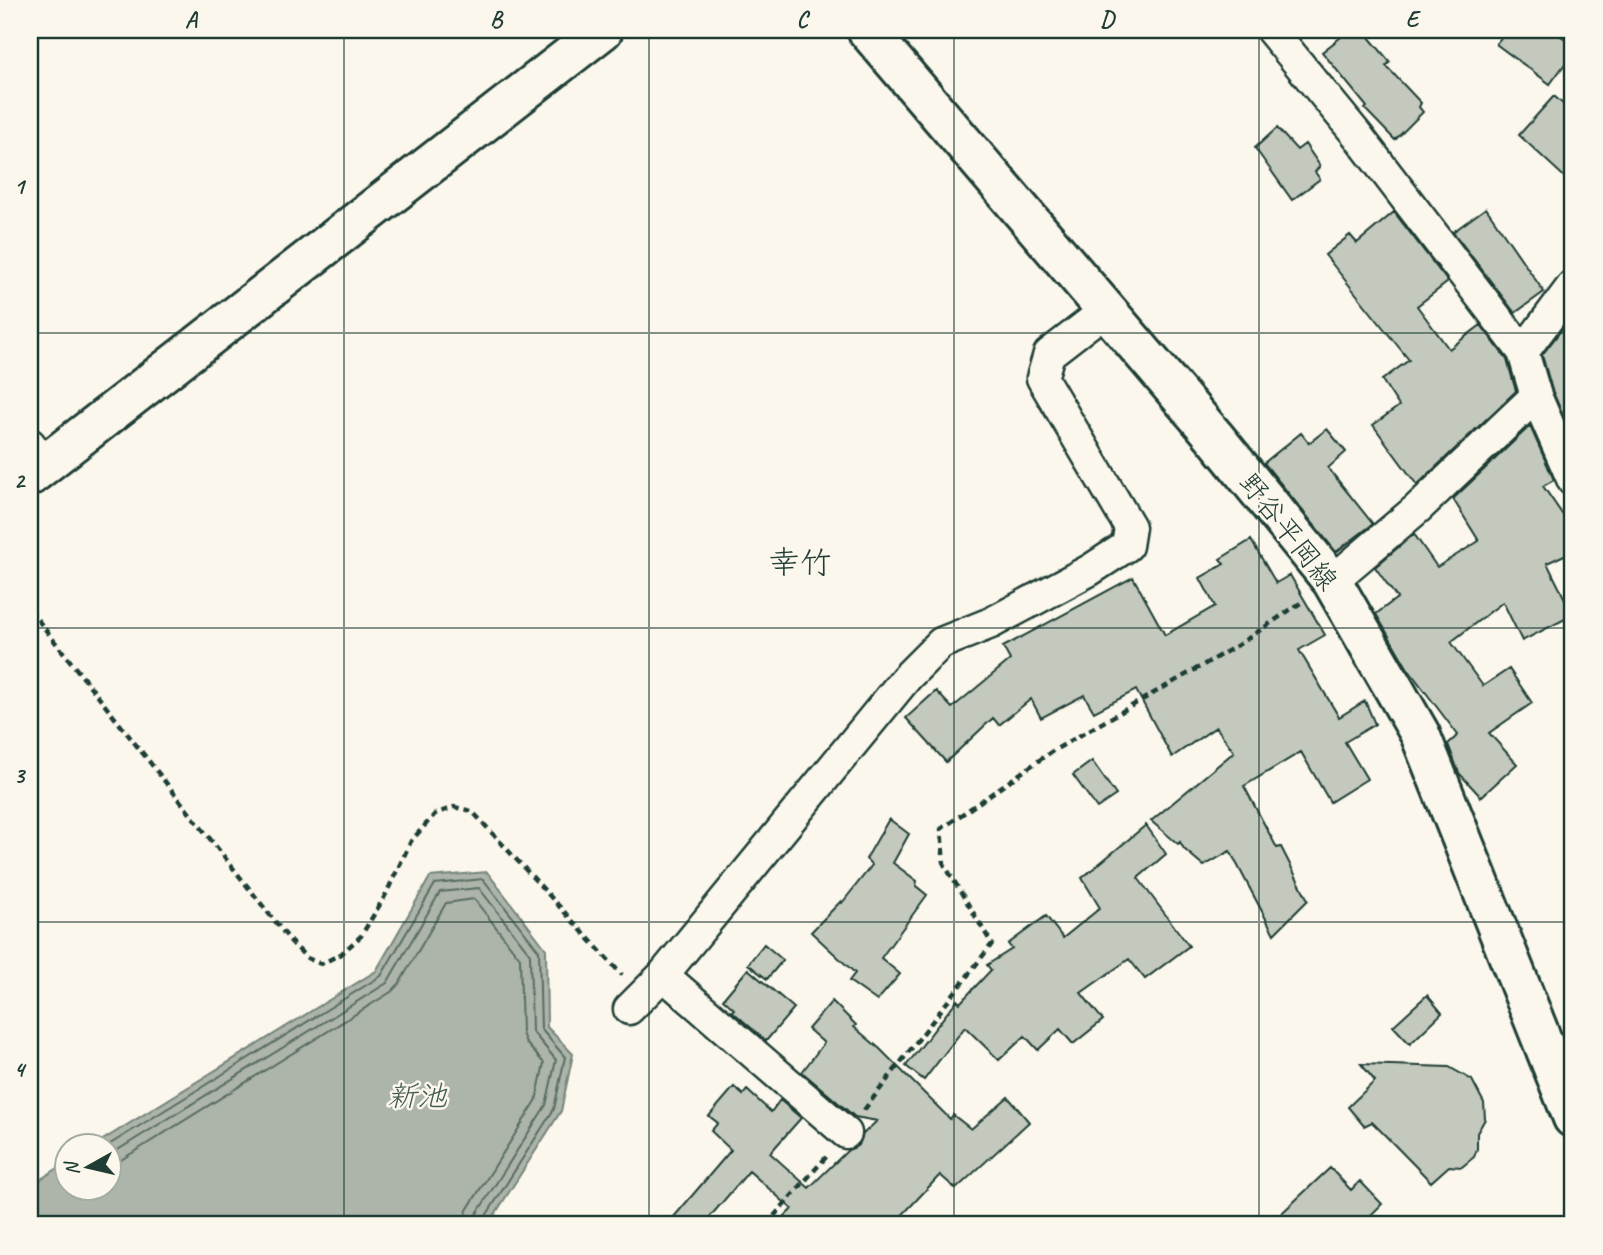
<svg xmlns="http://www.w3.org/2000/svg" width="1603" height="1255" viewBox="0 0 1603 1255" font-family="Caveat,'Klee One',sans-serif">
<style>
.water{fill:#adb4aa;stroke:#74847b;stroke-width:2}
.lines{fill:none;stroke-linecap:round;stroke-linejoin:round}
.shore{stroke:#586d63;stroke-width:2}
.building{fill:#c4c9be;stroke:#1f3d34;stroke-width:2}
.minor-casing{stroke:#1f3d34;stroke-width:35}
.tertiary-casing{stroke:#1f3d34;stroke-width:44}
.secondary-casing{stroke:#1f3d34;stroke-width:44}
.path{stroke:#1f3d34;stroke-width:4.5;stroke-dasharray:7 5;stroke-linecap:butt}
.minor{stroke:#fbf7ec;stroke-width:30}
.tertiary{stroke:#fbf7ec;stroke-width:38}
.secondary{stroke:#fbf7ec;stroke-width:38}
.grid{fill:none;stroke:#1f3d34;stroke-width:2;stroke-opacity:0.55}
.labels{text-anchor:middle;stroke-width:5;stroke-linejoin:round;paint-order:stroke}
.street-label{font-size:28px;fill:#1f3d34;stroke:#fbf7ec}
.water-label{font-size:30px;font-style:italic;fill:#425b52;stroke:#fbf7ec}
.quarter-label{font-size:32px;fill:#1f3d34;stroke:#fbf7ec}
.neatline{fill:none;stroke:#1f3d34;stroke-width:2.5}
.grid-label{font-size:23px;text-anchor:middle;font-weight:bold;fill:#1f3d34}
</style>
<rect width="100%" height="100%" fill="#fbf7ec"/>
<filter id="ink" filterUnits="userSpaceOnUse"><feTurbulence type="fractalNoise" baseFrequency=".0143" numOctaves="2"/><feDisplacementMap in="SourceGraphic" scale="14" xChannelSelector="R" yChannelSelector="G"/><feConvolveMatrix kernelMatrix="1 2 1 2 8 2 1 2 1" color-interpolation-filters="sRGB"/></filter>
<g filter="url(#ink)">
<path class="water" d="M487 872 546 949 547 1027 573 1054 561 1111 488 1225H30V1186L66 1163V1188H108V1146H93L376 971 430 877Z"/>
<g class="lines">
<path class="shore" d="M107 1146 381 976 435 884 483 879 539 951 541 1029 565 1057 554 1109 484 1219 483 1225
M108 1156 387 983 440 892 479 888 530 954 532 1031 556 1060 546 1105 476 1215 474 1225
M108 1168 391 992 399 984 446 903 474 899 520 958 522 1033 526 1043 544 1063 536 1101 467 1210 463 1225"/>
</g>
<path class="building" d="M1350 30H1363L1390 62 1386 66 1421 103 1419 107 1423 112 1395 140 1365 109 1367 107 1322 52Z
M1507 30H1553L1573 45V53L1550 84 1496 44Z
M1554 96 1573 113V185L1519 135Z
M1277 128 1297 150 1305 144 1320 166 1315 172 1320 179 1292 200 1255 148Z
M1486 208 1544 292 1515 313 1453 232Z
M1394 212 1448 282 1417 306 1449 349 1481 325 1507 360 1516 391 1417 485 1373 425 1399 406 1382 380 1409 360 1325 255 1350 235 1357 243Z
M1573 315V416L1565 420 1552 390 1542 355Z
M1530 426 1554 480 1543 486 1573 530V551L1547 563 1573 615 1522 641 1503 602 1451 642 1483 686 1509 669 1532 703 1489 733 1517 764 1481 797 1459 773 1448 744 1458 735 1408 669 1376 614 1397 598 1375 567 1414 534 1437 567 1479 541 1453 499Z
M1327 429 1346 452 1328 468 1373 524 1336 552 1264 463 1301 433 1309 443Z
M1251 540 1276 583 1290 575 1325 635 1299 650 1339 717 1365 701 1375 724 1345 742 1367 779 1330 802 1301 752 1244 786 1277 848 1281 847 1308 900 1274 934 1230 851 1204 866 1184 849 1180 842 1178 844 1151 821 1234 752 1216 727 1172 757 1136 690 1094 712 1084 695 1041 718 1031 699 999 725 993 718 946 762 906 718 936 691 952 708 1010 660 1003 647 1133 577 1165 635 1215 606 1200 578 1224 564 1220 559Z
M1092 761 1116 795 1097 808 1073 775Z
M889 819 909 834 893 863 917 881 916 886 927 895 881 958 900 974 877 1001 849 981 855 973 811 932 841 901 842 903 872 865 866 859Z
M1146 825 1166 854 1138 878 1189 946 1145 979 1129 959 1081 993 1103 1020 1073 1044 1060 1029 1038 1050 1025 1036 999 1060 965 1027 924 1080 906 1066 957 1000 960 1003 991 970 987 965 1012 949 1008 944 1046 916 1063 938 1100 908 1082 878Z
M764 944 783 960 767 979 748 964Z
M748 969 794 1008 766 1041 732 1011 734 1009 723 999Z
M1427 995 1442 1013 1410 1044 1393 1026Z
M832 1001 856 1025 854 1027 880 1049 950 1119 953 1115 971 1129 1008 1097 1029 1122 956 1189 940 1175 893 1225H776L792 1209 749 1171 703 1225H667L731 1150 711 1131 718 1123 709 1116 734 1087 743 1095 747 1090 771 1112 780 1100 801 1118 770 1153 809 1188 848 1150 859 1145 863 1134 877 1121 855 1117 802 1072 824 1043 808 1029Z
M1361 1064 1449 1067 1472 1080 1484 1103 1485 1119 1477 1133V1149L1474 1157 1462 1167 1449 1166 1431 1182 1372 1122 1364 1126 1348 1107 1375 1081Z
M1330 1168 1351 1190 1360 1181 1382 1204 1361 1225H1269Z"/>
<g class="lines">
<defs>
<path id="minor" d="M1271 30 1358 136 1523 352 1536 396 1573 481
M1523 352 1573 285
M30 444 45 464
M1332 581 1418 508 1536 396
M663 975 846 1133
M629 1009 663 975 907 677 941 643 991 623 1090 570 1127 546 1130 527 1042 378 1049 354 1106 310"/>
<path id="tertiary" d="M30 476 603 30"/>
<path id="secondary" d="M867 30 1214 436 1332 581 1420 734 1573 1118"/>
</defs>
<use href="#minor" class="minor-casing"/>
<use href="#tertiary" class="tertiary-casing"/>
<use href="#secondary" class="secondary-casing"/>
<path class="path" d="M30 610 292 943 307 958 321 964 341 954 361 936 385 896 411 841 435 814 454 807 472 811 622 975
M864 1110 992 944 944 864 941 829 1051 752 1238 645 1305 600
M766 1225 828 1155"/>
<use href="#minor" class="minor"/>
<use href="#tertiary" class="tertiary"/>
<use href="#secondary" class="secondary"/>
</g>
</g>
<path class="grid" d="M344 30V1225M649 30V1225M954 30V1225M1259 30V1225M30 333H1573M30 628H1573M30 922H1573"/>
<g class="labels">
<g class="street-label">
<text transform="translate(1289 531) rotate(52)" y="10">野谷平岡線</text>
</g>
<g class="water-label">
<text x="417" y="1106">新池</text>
</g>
<g class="quarter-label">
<text x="800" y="573">幸竹</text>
</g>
</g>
<rect width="1603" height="1255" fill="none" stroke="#fbf7ec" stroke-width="77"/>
<g transform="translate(88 1167) rotate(262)"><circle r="33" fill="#fbf7ec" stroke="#a3ada2" stroke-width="2"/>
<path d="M0-5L12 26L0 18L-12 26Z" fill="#1f3d34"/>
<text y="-10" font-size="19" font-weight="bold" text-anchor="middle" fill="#1f3d34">N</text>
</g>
<rect x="38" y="38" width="1526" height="1178" class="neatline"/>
<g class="grid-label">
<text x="191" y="27">A</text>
<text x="496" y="27">B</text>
<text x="802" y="27">C</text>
<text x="1107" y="27">D</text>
<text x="1412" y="27">E</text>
<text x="19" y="194">1</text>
<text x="19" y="488">2</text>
<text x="19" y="783">3</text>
<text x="19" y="1077">4</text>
</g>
</svg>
